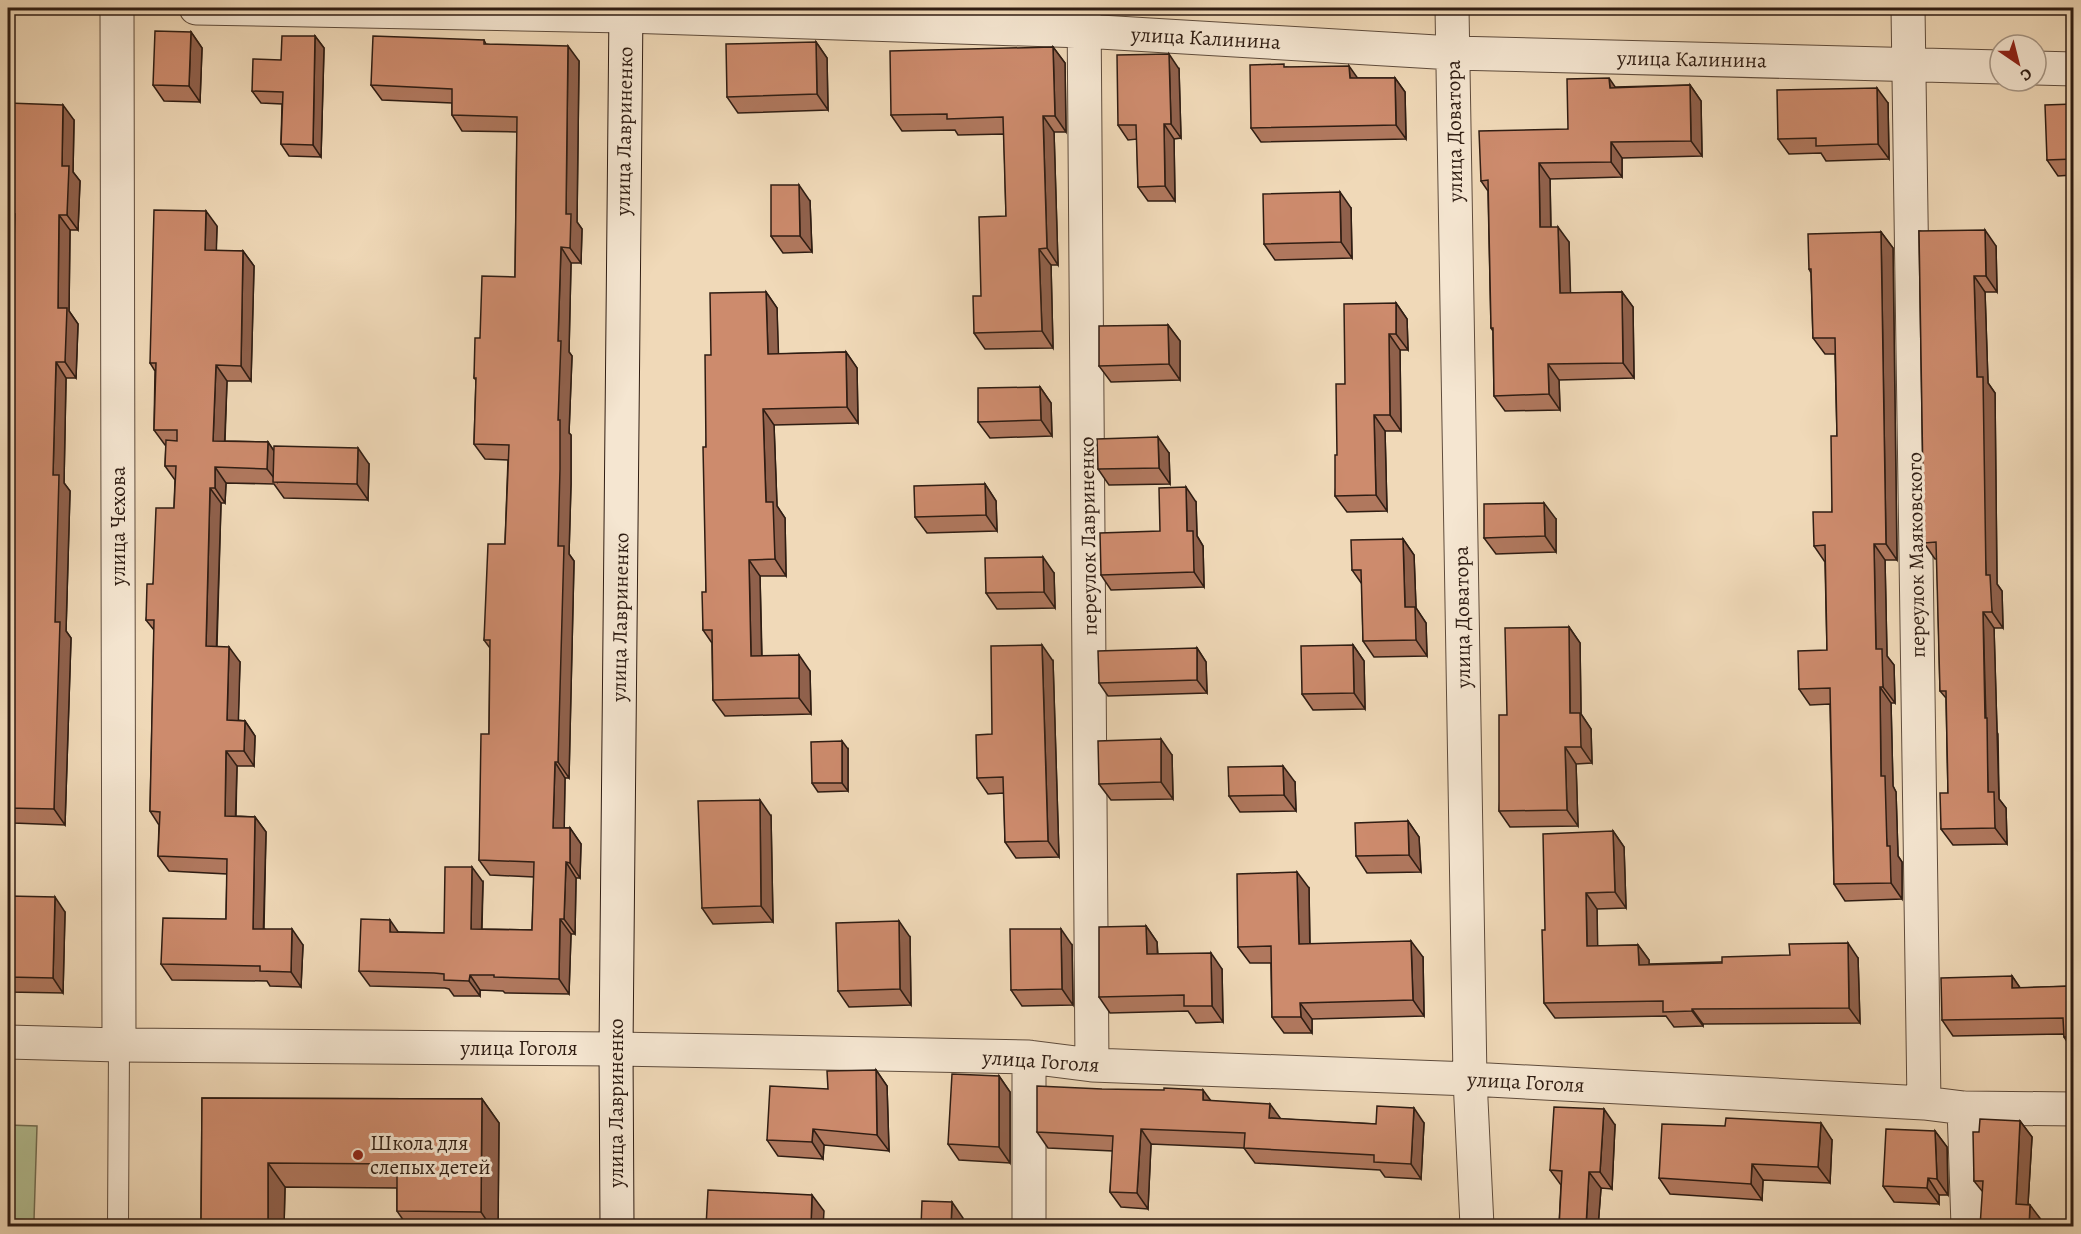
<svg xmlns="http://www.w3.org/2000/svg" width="2081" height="1234" viewBox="0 0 2081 1234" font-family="Alegreya,serif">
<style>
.pitch{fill:#b4c094;stroke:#726e54;stroke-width:1.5}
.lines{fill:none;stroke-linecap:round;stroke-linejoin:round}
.service-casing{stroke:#5f4c3c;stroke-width:22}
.minor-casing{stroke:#5f4c3c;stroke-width:35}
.secondary-casing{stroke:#2f1d13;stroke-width:35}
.service{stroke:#f5e6d1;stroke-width:20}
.minor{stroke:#f5e6d1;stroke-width:33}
.secondary{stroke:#f5e6d1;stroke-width:33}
.wall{fill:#b0785e;stroke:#2f1d13;stroke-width:1.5}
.shaded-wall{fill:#90614c;stroke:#2f1d13;stroke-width:1.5}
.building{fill:#cd8b6d;stroke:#2f1d13;stroke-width:1.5}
.poi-dot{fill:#8f2418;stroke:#f5e6d1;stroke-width:2}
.labels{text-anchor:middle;stroke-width:6;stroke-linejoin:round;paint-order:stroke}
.street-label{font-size:21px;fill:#2f1d13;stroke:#f5e6d1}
.poi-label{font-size:21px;fill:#2f1d13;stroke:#f5e6d1;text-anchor:start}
</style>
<rect width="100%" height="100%" fill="#f0d9b8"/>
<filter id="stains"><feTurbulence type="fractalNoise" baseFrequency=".00333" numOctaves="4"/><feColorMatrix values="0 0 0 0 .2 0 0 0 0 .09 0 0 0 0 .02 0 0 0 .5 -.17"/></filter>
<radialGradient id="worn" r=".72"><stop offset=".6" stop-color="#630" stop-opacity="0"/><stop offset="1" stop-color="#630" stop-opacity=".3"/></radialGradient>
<path class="pitch" d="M8 1125 37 1126 34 1220 8 1219Z"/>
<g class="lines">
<defs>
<path id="service" d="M118 1226 119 1045"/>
<path id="minor" d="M117 8 119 1045
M196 8 625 16 1083 31 1453 53 2000 67
M1084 8 1092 1065
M1452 8 1470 1079 1477 1226
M1908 8 1924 1103
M2036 68 2074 69
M8 1042 119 1045 616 1049 1029 1057 1092 1065 1470 1079 1924 1103 1964 1108 2074 1109
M1029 1057V1226
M1964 1108 1968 1226"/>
<path id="secondary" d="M617 1226 616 1049 626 8"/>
</defs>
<use href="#service" class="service-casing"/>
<use href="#minor" class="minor-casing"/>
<use href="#secondary" class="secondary-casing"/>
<use href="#service" class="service"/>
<use href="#minor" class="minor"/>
<use href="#secondary" class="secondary"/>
</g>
<path class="wall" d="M191 32 202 48 200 102 164 101 153 85Z
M315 36 324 48 321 157 289 156 281 144 282 104 261 103 252 91 281 60Z
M484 40 486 44 579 61 577 222 582 229 581 263H571L569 352 572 356 569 433 571 435V484L569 554 574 561 569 778H565L564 828H570L581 844 580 878H576L575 934H571L569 994 505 993 503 991 480 990V996H454L449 989 445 988 370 986 359 971 398 932 444 933 483 882 482 929 532 930 534 877 490 875 479 860 489 734 490 648 484 640 505 544 508 460 485 459 474 444 476 380 474 378 480 338 515 277 517 132 462 131 452 115V103L382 100 371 85Z
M816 42 827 58 828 110 738 113 727 97Z
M1053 47 1065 63 1066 132H1054L1058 265H1051L1053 348 985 349 974 333 1006 216 1004 134 958 135 955 130 902 131 891 115Z
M1286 67 1358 78H1395L1405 92 1406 139 1261 142 1251 128Z
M1179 69 1181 138 1174 139 1175 201H1148L1138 187 1137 139 1128 140 1118 125Z
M1690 85 1701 101 1702 156 1622 158V177L1550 179 1551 227 1569 242 1570 293 1622 292 1633 307 1634 378 1559 380 1560 410 1505 411 1494 396 1493 331 1491 328 1488 191 1481 181 1568 129 1616 87Z
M8 103 74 120 73 172 80 181 78 230H70L69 311 78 324 76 378H66L64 483 70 491 66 631 71 638 65 825 13 823 8 815V555L9 457H8V401L14 216 13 214 14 149 8 148Z
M1888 103 1889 159 1826 161 1821 153 1789 154 1778 139Z
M2073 104V175L2058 176 2047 160Z
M810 201 812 252 783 253 771 236Z
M1351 208 1352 258 1275 260 1264 244Z
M217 226 216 251H243L254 266 251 381H227L225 441 268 442 274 451 369 464 368 500 284 498 274 484 226 483 225 503H221L217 646 240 662 238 720 245 721 255 736 254 766H237L236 816 255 817 266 832 264 929 303 945 301 987 270 986 267 981 172 980 161 964 226 919 227 874 169 871 158 856 159 825 150 811 154 630 146 620 153 584 174 508 175 480 165 466 166 445H165L154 430 155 371 150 363Z
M1919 231 1996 246 1997 292H1985L1988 383 1995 393 1997 584 2002 591 2003 628H1994L1997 732 1998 734 1999 799 2006 808 2007 844 1953 845 1941 829 1948 793 1946 698 1940 691 1937 559H1935L1924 543Z
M1881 232 1893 248 1897 560H1885L1887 656 1894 665 1895 703H1891L1893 786 1896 792 1898 856 1902 862V899L1845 901 1834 884 1830 704 1810 705 1799 689 1827 650 1825 562 1814 546 1832 512 1837 436 1835 354H1825L1813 338 1811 273 1809 269Z
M766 292 777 308 778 354 846 352 857 368 858 423 774 425 777 506 785 518 786 576H760L762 656 810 671 811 714 725 716 713 700 712 643 703 630 706 592V447L711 355Z
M1396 303 1407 319 1408 350H1400L1401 431H1385L1387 511 1347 512 1335 496 1345 384Z
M1168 325 1180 341V380L1111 382 1099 366Z
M1040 387 1051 403 1052 436 990 438 978 422Z
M1169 453 1170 484 1109 485 1098 469Z
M985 484 996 501 997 531 927 533 915 517Z
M1196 502 1197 536 1203 546 1204 587 1111 590 1101 575 1160 531Z
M1556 519V552L1496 554 1484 538Z
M1403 539 1414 555 1416 608 1426 623 1427 656 1374 657 1363 641 1362 584 1352 570Z
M1054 573 1055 608 997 609 986 593Z
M1569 627 1580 643 1581 714 1591 729 1592 763 1576 764 1578 826 1510 827 1499 811 1507 715Z
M1353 645 1364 661 1365 709 1313 710 1302 694Z
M1197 648 1206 662 1207 693 1108 696 1099 683Z
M1053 661 1059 857 1016 858 1005 842 1004 793 988 794 977 778 992 734Z
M848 749V791L818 792 812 783Z
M1172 755 1173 799 1111 800 1099 784Z
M1295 782 1296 811 1240 812 1229 796Z
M771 816 773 922 713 924 702 908Z
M1408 821 1419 837 1421 872 1367 873 1356 856Z
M1613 831 1624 847 1626 908 1597 909V946L1638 945 1649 960V964L1858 958 1860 1023 1703 1024V1026L1674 1027 1666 1016 1555 1018 1544 1003 1545 930Z
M1309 888 1310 944 1423 957 1424 1016 1312 1019V1033H1284L1272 1017 1271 963H1250L1238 947Z
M8 896 65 912 63 993 8 992Z
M1146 926 1157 942 1158 954 1222 969 1223 1022 1196 1023 1188 1011 1110 1013 1099 997Z
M910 937 911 1005 849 1007 838 991Z
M1072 945 1073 1005 1022 1006 1011 990Z
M2012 976 2020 988 2073 986V1051L2064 1037V1034L1953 1036 1942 1020Z
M876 1070 887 1086 889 1151 824 1145 823 1159 778 1156 767 1140 828 1089Z
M999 1076 1010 1092V1163L959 1160 948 1144Z
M202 1098 482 1099 499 1123 498 1227H408L397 1211V1188L285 1187 284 1227H201Z
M1211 1101 1281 1119 1376 1124 1424 1123 1421 1179 1385 1177 1380 1170 1255 1163 1244 1148 1151 1144 1148 1209 1121 1207 1110 1192 1113 1151 1048 1148 1037 1132Z
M2020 1121 2032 1137 2028 1204 2042 1221 1982 1191 1974 1181 1979 1132Z
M1615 1125 1612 1189 1601 1188 1598 1227H1559L1561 1185 1550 1170Z
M1725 1126 1832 1140 1830 1183 1763 1180 1762 1200 1670 1194 1659 1178Z
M1935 1131 1947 1147 1948 1195H1939V1204L1894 1202 1883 1186Z"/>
<path class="shaded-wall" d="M191 32 202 48 200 102 189 86Z
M315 36 324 48 321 157 313 145Z
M816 42 827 58 828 110 817 94Z
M568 46 579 61 577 222 582 229 581 263 570 248 566 214Z
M1053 47 1065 63 1066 132 1055 116Z
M1169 54 1179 69 1181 138 1171 124Z
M1349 66 1359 80 1350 78Z
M1395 78 1405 92 1406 139 1396 125Z
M1609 78 1620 94 1610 88Z
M1690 85 1701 101 1702 156 1691 141Z
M1877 88 1888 103 1889 159 1878 144Z
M63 105 74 120 73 172 80 181 78 230 67 215 62 166Z
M1043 116 1054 132 1058 265 1047 248Z
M1164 124 1174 139 1175 201 1165 186Z
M1611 142 1622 158V177L1611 162Z
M1539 163 1550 179 1551 243 1540 227Z
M799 185 810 201 812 252 800 236Z
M1340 192 1351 208 1352 258 1341 242Z
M206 211 217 226 216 265 205 250Z
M59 215 70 230 69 311 78 324 76 378 65 362 58 308Z
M1558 227 1569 242 1571 309 1560 293Z
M1985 230 1996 246 1997 292 1986 276Z
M1881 232 1893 248 1897 560 1886 544Z
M561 247 571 263 569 352 572 356 569 433 571 435V484L569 554 574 561 569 778 558 762V341Z
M1039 249 1051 265 1053 348 1042 331Z
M243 251 254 266 251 381 241 366Z
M1974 276 1985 292 1988 383 1995 393 1997 584 2002 591 2003 628 1992 612 1986 575 1977 377Z
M766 292 777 308 779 370 768 354Z
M1622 292 1633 307 1634 378 1623 363Z
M1396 303 1407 319 1408 350 1396 334Z
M1168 325 1180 341V380L1169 364Z
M1389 334 1400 350 1401 431 1390 415Z
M846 352 857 368 858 423 847 407Z
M56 362 66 378 64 483 70 491 66 631 71 638 65 825 54 809 55 622 53 475Z
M1548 364 1559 380 1560 410 1549 394Z
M216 365 227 381 224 456 213 441Z
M1040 387 1051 403 1052 436 1041 420Z
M763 409 774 425 777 506 785 518 786 576 775 559 766 502Z
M1374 415 1385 431 1387 511 1376 495Z
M1158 437 1169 453 1170 484 1159 468Z
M268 442 278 457 277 482 267 469Z
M358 448 369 464 368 500 357 484Z
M215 467 226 483 225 503 215 488Z
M985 484 996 501 997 531 986 515Z
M1186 487 1196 502 1197 536 1203 546 1204 587 1194 572 1187 531Z
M210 488 221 503 216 661 206 646Z
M1544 503 1556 519V552L1545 536Z
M1403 539 1414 555 1416 608 1426 623 1427 656 1416 640 1405 607Z
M1874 544 1885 560 1887 656 1894 665 1895 703 1883 687 1876 649Z
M1043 557 1054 573 1055 608 1044 592Z
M749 560 760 576 762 673 751 656Z
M1983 612 1994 628 1999 799 2006 808 2007 844 1995 828 1988 792Z
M1569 627 1580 643 1581 714 1591 729 1592 763 1581 747 1570 713Z
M1042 645 1053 661 1059 857 1048 841Z
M1353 645 1364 661 1365 709 1354 693Z
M229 647 240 662 238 735 227 720Z
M1197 648 1206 662 1207 693 1197 680Z
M799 655 810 671 811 714 799 698Z
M1880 687 1891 703 1893 786 1896 792 1898 856 1902 862V899L1891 883 1887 846 1881 776Z
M245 721 255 736 254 766 244 751Z
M1161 739 1172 755 1173 799 1161 782Z
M842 741 848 749V791L842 783Z
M1565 747 1576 764 1578 826 1567 810Z
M226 751 237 766 235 831 225 816Z
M555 762 565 778 564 843 553 828Z
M1283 766 1295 782 1296 811 1284 795Z
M760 800 771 816 773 922 761 906Z
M255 817 266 832 263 944 253 929Z
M1408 821 1419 837 1421 872 1409 855Z
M570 828 581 844 580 878 570 863Z
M1613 831 1624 847 1626 908 1615 892Z
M566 862 576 878 575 934 564 919Z
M472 867 483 882 481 944 471 929Z
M1297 872 1309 888 1310 960 1299 944Z
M1586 893 1597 909 1598 962 1587 946Z
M55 897 65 912 63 993 53 978Z
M560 919 571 934 569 994 559 979Z
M390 920 401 936 390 932Z
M899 921 910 937 911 1005 900 989Z
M1146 926 1157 942 1158 971 1147 954Z
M292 929 303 945 301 987 291 972Z
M1061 929 1072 945 1073 1005 1062 989Z
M1411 941 1423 957 1424 1016 1413 1000Z
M1848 943 1858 958 1860 1023 1849 1008Z
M1638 945 1649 960V980L1639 965Z
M1211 953 1222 969 1223 1022 1212 1006Z
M470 975 480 990V996L469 981Z
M2012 976 2023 992 2012 988Z
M1300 1003 1312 1019V1033L1301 1017Z
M1692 1009 1703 1024V1026L1692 1011Z
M876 1070 887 1086 889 1151 877 1135Z
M999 1076 1010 1092V1163L999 1147Z
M1203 1090 1214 1105 1203 1100Z
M482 1099 499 1123 498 1227H491L481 1212Z
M1270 1104 1281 1119 1269 1118Z
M1414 1108 1424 1123 1421 1179 1411 1164Z
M1604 1109 1615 1125 1612 1189 1600 1172Z
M2020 1121 2032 1137 2027 1220 2016 1204Z
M1821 1123 1832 1140 1830 1183 1818 1167Z
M813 1129 824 1145 823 1159 812 1142Z
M1141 1129 1151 1144 1148 1209 1137 1193Z
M1935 1131 1947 1147 1948 1195 1937 1179Z
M268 1163 285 1187 284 1227H268Z
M1752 1164 1763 1180 1762 1200 1751 1184Z
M1589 1172 1601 1188 1598 1227H1586Z
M1928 1178 1939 1195V1204L1927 1188Z
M812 1195 824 1211 823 1227H811Z
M952 1202 963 1218V1227H951Z
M2030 1205 2042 1221 2041 1227H2029Z"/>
<path class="building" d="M155 31 191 32 189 86 153 85Z
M282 36H315L313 145 281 144 283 92 252 91 253 59 281 60Z
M373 36 484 40V44L568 46 566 214H571L570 248 561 247 558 341H561L558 420H560V469L558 546H564L558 762H555L553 828H570V863L566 862 564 919H560L559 979 494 977V975H470L469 981 444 980V974L434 973 359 971 361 919 390 920V932L444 933 445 867H472L471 929 532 930 534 862 479 860 481 734H489L490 640H484L488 544H505L509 445 474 444 476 378H474L475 338H480L482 276 515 277 517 117 452 115V89L371 85Z
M816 42 817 94 727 97 726 44Z
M1053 47 1055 116H1043L1047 248 1039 249 1042 331 974 333 973 296H981L979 217 1006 216 1003 117 947 119V114L891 115 890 51Z
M1169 54 1171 124H1164L1165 186 1138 187 1136 125H1118L1117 55Z
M1284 64V67L1349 66 1350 78H1395L1396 125 1251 128 1250 65Z
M1609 78 1610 88 1690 85 1691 141 1611 142V162L1539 163 1540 227H1558L1560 293 1622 292 1623 363 1548 364 1549 394 1494 396 1493 328H1491L1488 180 1481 181 1479 131 1568 129 1567 79Z
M1877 88 1878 144 1816 146V138L1778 139 1777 90Z
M8 103 63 105 62 166H69L67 215H59L58 308H67L65 362H56L53 475H59L55 622H60L54 809 8 808V555L9 444H8V401L15 214H13L14 133H8Z
M2073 104V159L2047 160 2045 105Z
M771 185H799L800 236H771Z
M1340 192 1341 242 1264 244 1263 194Z
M154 210 206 211 205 250 243 251 241 366 216 365 213 441 268 442 267 469 215 467V488H210L206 646 229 647 227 720 245 721 244 751H226L225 816 255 817 253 929H292L291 972 260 971V966L161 964 163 918 226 919 227 859 158 856 160 812 150 811 154 620H146L147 584H153L156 508H174L176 466H165L166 440 177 441V430H154L156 363H150Z
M1985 230 1986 276H1974L1977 377H1983L1986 575H1990L1992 612H1983L1985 718H1987L1988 792H1994L1995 828 1941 829 1940 793H1948L1946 691H1940L1936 542 1924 543 1919 231Z
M1881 232 1886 544H1874L1876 649H1882L1883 687H1880L1881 776H1885L1887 846H1890L1891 883 1834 884 1830 688 1799 689 1798 651 1827 650 1825 545 1814 546 1813 512H1832L1831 436H1837L1835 338H1813L1811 269H1809L1808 234Z
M766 292 768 354 846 352 847 407 763 409 766 502H773L775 559 749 560 751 656 799 655V698L713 700 712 630H703L702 592H706L703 447H706L705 355H711L710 293Z
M1396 303V334H1389L1390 415H1374L1376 495 1335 496V455H1337L1336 384H1345L1344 304Z
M1168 325 1169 364 1099 366V326Z
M1040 387 1041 420 978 422V388Z
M1158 437 1159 468 1098 469 1097 439Z
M274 446 358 448 357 484 273 482Z
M985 484 986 515 915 517 914 486Z
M1186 487 1187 531H1193L1194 572 1101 575 1100 533 1160 531 1159 488Z
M1544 503 1545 536 1484 538V504Z
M1403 539 1405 607H1415L1416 640 1363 641 1361 570H1352L1351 540Z
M1043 557 1044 592 986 593 985 558Z
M1569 627 1570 713H1580L1581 747H1565L1567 810 1499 811V715H1507L1505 628Z
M1042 645 1048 841 1005 842 1003 777 977 778 976 735 992 734 991 646Z
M1353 645 1354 693 1302 694 1301 646Z
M1197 648V680L1099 683 1098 651Z
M1161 739V782L1099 784 1098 741Z
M842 741V783H812L811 742Z
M1283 766 1284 795 1229 796 1228 767Z
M760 800 761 906 702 908 698 801Z
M1408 821 1409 855 1356 856 1355 823Z
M1613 831 1615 892 1586 893 1587 946 1638 945 1639 965 1722 963V957L1790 955 1789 944 1848 943 1849 1008 1692 1009V1011L1663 1012V1001L1544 1003 1542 930H1545L1543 834Z
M1297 872 1299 944 1411 941 1413 1000 1300 1003 1301 1017H1272L1271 946 1238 947 1237 874Z
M8 896 55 897 53 978 8 977Z
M899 921 900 989 838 991 836 923Z
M1146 926 1147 954 1211 953 1212 1006H1184V995L1099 997V927Z
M1010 929H1061L1062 989 1011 990Z
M2012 976V988L2073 986V1037H2064L2063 1018 1942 1020 1941 978Z
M876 1070 877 1135 813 1129 812 1142 767 1140 770 1086 828 1089 827 1071Z
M952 1074 999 1076V1147L948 1144Z
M1037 1086 1102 1089 1164 1090V1088L1203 1090V1100L1270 1104 1269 1118 1376 1124 1377 1106 1414 1108 1411 1164 1374 1162V1155L1244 1148 1245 1133 1141 1129 1137 1193 1110 1192 1113 1136 1037 1132Z
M202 1098 482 1099 481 1212 397 1211V1164L268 1163V1227H201Z
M1554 1107 1604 1109 1600 1172H1589L1586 1227H1559L1562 1171 1550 1170Z
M1726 1118 1821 1123 1818 1167 1752 1164 1751 1184 1659 1178 1662 1124 1725 1126Z
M1980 1119 2020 1121 2016 1204 2030 1205 2029 1227H1980L1983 1181H1974L1973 1132H1979Z
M1886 1129 1935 1131 1937 1179 1928 1178 1927 1188 1883 1186Z
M708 1190 812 1195 811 1227H706Z
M922 1201 952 1202 951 1227H921Z"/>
<circle class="poi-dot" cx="358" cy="1155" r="6"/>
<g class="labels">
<g class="street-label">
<text transform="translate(1206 38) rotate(3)" y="7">улица Калинина</text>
<text transform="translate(1692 59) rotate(1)" y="7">улица Калинина</text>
<text transform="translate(624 131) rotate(-89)" y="7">улица Лавриненко</text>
<text transform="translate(1454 131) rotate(-91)" y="7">улица Доватора</text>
<text transform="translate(118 526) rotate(-90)" y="7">улица Чехова</text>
<text transform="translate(1088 536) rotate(-91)" y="7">переулок Лавриненко</text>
<text transform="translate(1916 555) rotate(-91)" y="7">переулок Маяковского</text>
<text transform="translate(620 617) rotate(-89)" y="7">улица Лавриненко</text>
<text transform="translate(1462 617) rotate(-91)" y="7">улица Доватора</text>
<text x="519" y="1055">улица Гоголя</text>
<text transform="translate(1041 1061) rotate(4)" y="7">улица Гоголя</text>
<text transform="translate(1526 1082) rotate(3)" y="7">улица Гоголя</text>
<text transform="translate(616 1103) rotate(-90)" y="7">улица Лавриненко</text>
</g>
<g class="poi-label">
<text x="370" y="1150">Школа для<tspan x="370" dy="24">слепых детей</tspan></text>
</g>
</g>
<rect width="2081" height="1234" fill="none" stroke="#f0d9b8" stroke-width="30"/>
<rect x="9" y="9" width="2063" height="1216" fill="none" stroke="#2f1d13" stroke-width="3"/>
<rect x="15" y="15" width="2051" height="1204" fill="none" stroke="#2f1d13" stroke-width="1.5"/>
<g transform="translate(2018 63) rotate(145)"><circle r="28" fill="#f5e6d1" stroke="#a69685" stroke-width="1.5"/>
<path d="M0-4.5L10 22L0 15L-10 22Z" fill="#8f2418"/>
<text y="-9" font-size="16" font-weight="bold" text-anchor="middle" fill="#2f1d13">С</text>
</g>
<rect width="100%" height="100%" filter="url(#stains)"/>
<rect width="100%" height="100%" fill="url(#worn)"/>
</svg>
